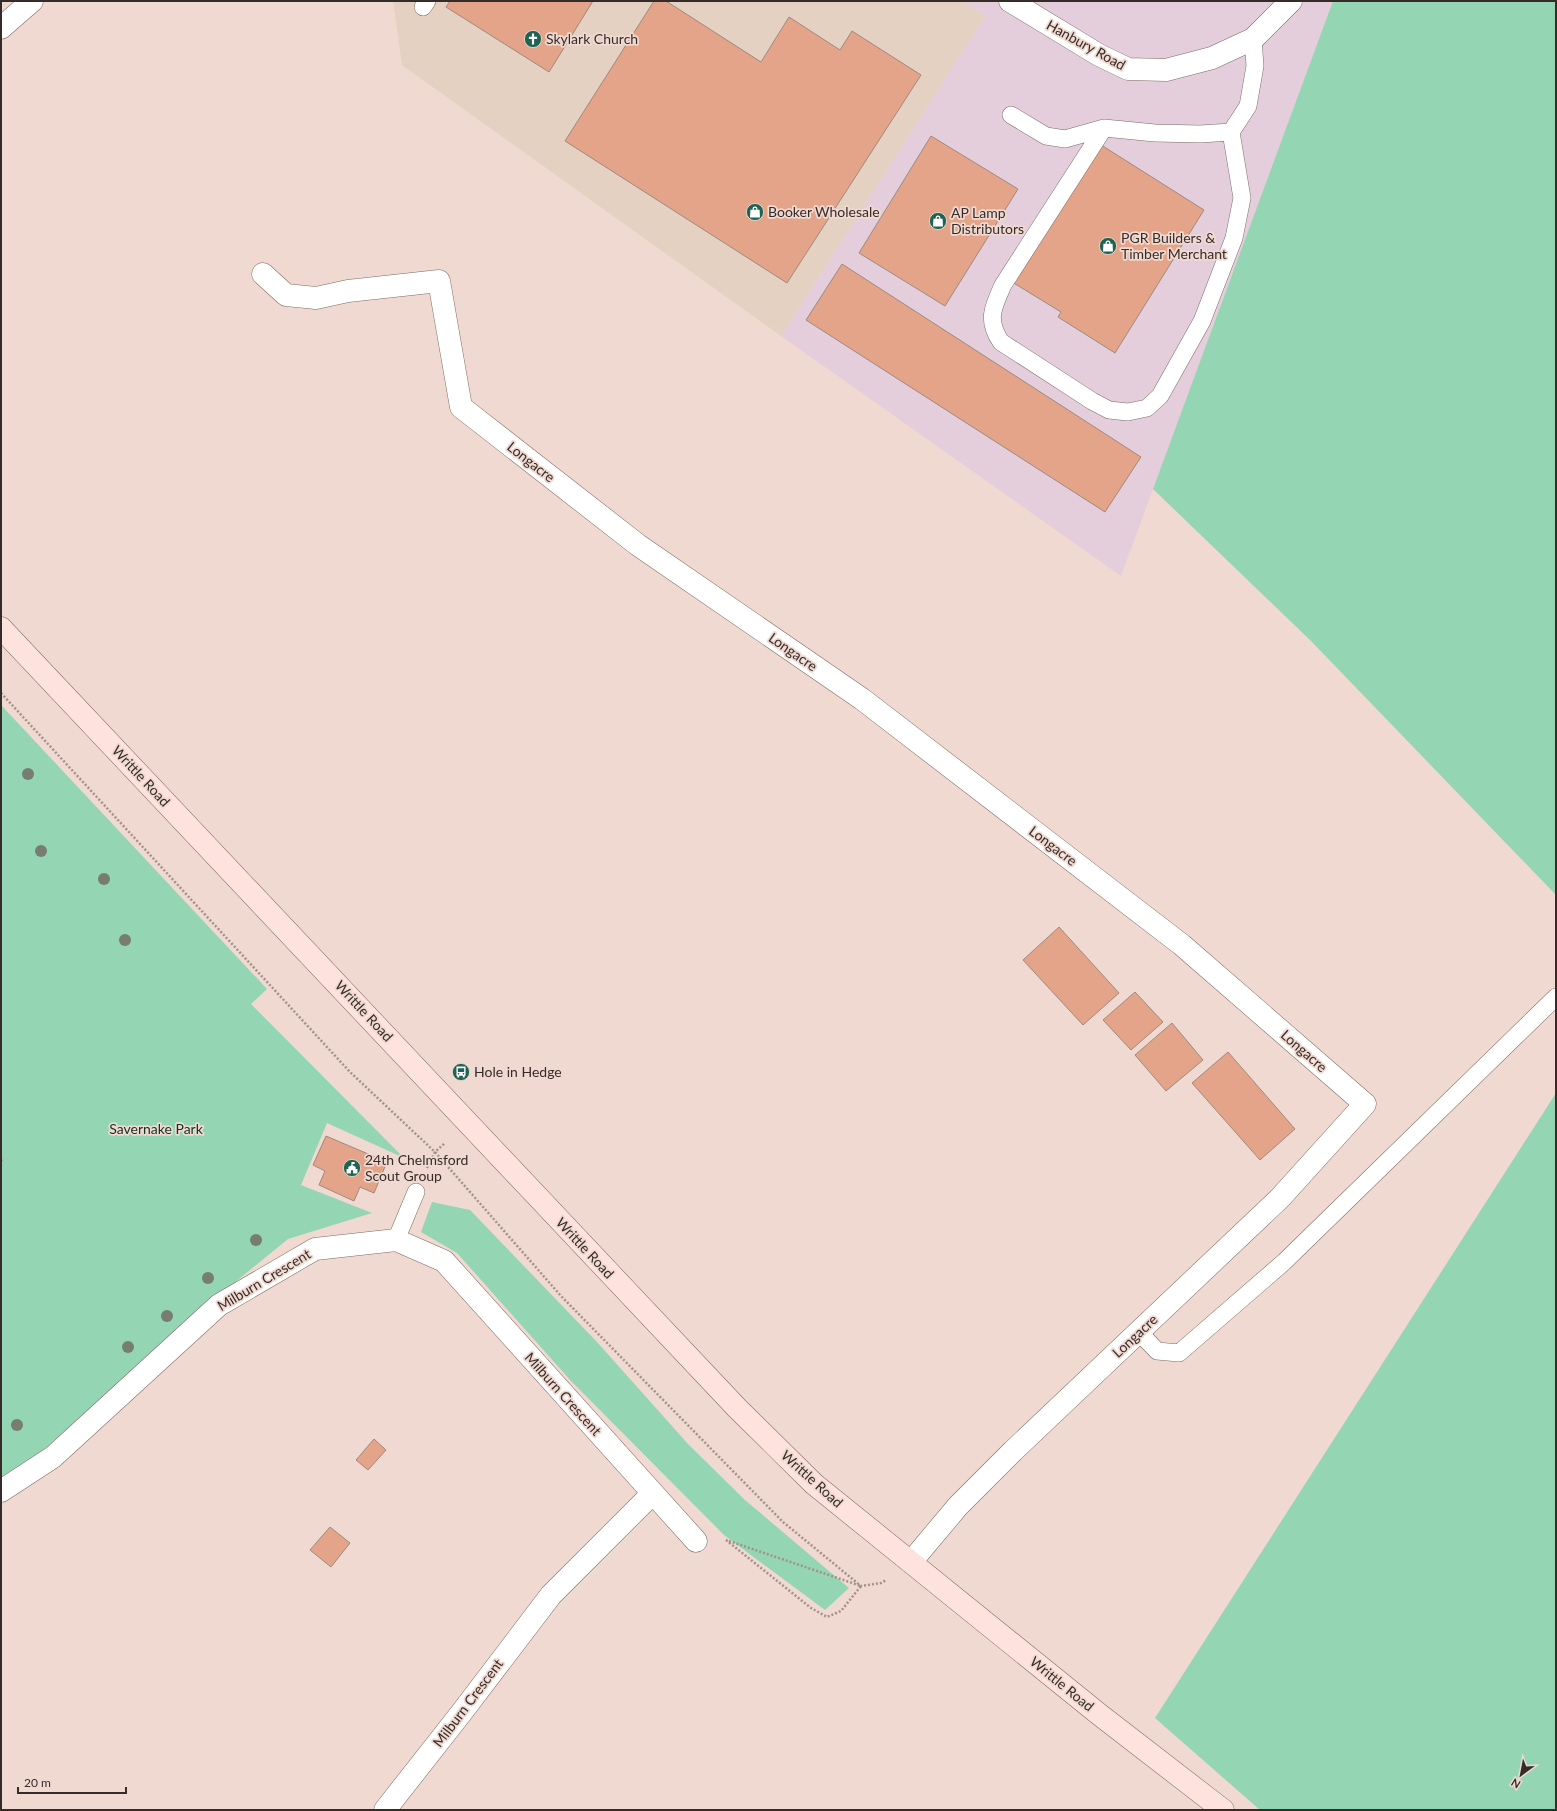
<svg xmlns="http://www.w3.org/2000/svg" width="1557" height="1811" viewBox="0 0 1557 1811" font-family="Lato,sans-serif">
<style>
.commercial{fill:#e4d1c1}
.industrial{fill:#e4cedb}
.green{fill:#94d5b3}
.building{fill:#e4a489;stroke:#9e8981}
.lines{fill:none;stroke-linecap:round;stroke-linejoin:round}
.lane-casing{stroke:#7e6b62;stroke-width:18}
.street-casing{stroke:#7e6b62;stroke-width:23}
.secondary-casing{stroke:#7e6b62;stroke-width:23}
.path{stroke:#a2918b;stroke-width:2.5;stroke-dasharray:2 2;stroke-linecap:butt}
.lane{stroke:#fff;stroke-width:17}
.street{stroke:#fff;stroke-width:22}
.secondary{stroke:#fee2de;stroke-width:22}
.tree{fill:#767d71}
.labels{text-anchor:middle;stroke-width:3.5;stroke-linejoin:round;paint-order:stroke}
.poi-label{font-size:14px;fill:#352c29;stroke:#f0d9d0;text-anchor:start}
.street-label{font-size:14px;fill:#352c29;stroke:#f0d9d0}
.park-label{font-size:14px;fill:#123123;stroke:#f0d9d0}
</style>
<rect width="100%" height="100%" fill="#f0d9d0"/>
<path class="commercial" d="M393 1H963L985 16 781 336 402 65Z"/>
<path class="industrial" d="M963 1H1333L1121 576 781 336 985 16Z"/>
<path class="green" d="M1333 1H1556V895L1311 641 1153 489Z
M1 705 267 989 251 1004 404 1158 327 1123 301 1185 372 1213 288 1239 223 1292 43 1450 1 1478Z
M1556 1093V1810H1260L1155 1718Z
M432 1202 470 1210 597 1342 688 1444 745 1500 849 1588 825 1610 724 1535 571 1381 457 1253 421 1232Z"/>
<path class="building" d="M450 1H593L549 72 446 7Z
M654 1H666L761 62 789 17 840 50 852 31 921 75 787 283 565 141Z
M931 136 1018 189 945 306 859 253Z
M1098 143 1204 210 1115 353 1058 317 1061 312 1012 282Z
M842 264 1141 457 1105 512 806 320Z
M1059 927 1119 993 1083 1025 1023 960Z
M1135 992 1163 1022 1131 1050 1103 1020Z
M1172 1023 1203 1060 1166 1091 1135 1055Z
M1228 1052 1295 1129 1260 1160 1192 1083Z
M326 1136 387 1162 374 1193 360 1187 354 1201 319 1185 325 1171 313 1165Z
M374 1439 386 1450 368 1470 356 1460Z
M330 1527 350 1543 331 1567 310 1550Z"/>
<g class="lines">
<defs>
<path id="lane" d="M423 7 427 1
M1011 115 1046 136 1065 139 1104 128 1155 133 1200 134 1231 132 1248 106 1255 66 1253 39
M1104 128 1003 285C993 307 986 320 1001 342L1092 401 1109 410 1128 412 1147 408 1160 396 1202 321 1234 238 1242 198 1231 132
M396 1240 416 1192
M1139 1332 1157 1351 1179 1353 1284 1262 1556 997"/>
<path id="street" d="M1010 1 1099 55 1128 69 1166 70 1212 58 1253 39 1291 1
M1 28 32 1
M263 274 286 295 316 298 348 291 439 281 461 407 638 545 862 699 1182 945 1365 1104 1280 1198 1013 1451 958 1506 911 1562
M1 1491 53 1457 219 1305 315 1249 396 1240 444 1261 696 1541
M385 1810 462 1712 551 1595 652 1494"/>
<path id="secondary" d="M1 628 737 1408 814 1484 1100 1715 1223 1810"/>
</defs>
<use href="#lane" class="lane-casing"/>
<use href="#street" class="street-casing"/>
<use href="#secondary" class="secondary-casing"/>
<path class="path" d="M1 693 350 1072 435 1152 561 1296 783 1522 861 1586 881 1583 886 1580
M1 1161 3 1158
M427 1168 435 1152 445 1143
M726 1540 811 1608 827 1617 841 1611 861 1586 726 1540"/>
<use href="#lane" class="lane"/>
<use href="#street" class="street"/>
<use href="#secondary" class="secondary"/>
</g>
<g class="tree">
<circle cx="28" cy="774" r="6"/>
<circle cx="41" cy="851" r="6"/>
<circle cx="104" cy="879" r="6"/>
<circle cx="125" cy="940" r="6"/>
<circle cx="256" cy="1240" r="6"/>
<circle cx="208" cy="1278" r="6"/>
<circle cx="167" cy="1316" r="6"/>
<circle cx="128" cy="1347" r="6"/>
<circle cx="17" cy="1425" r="6"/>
</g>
<defs>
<symbol id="church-disc" viewBox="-11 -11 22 22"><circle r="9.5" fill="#206353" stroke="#f0d9d0"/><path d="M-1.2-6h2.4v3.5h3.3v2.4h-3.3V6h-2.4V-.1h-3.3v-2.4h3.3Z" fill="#fff"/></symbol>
<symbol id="shop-disc" viewBox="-11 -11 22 22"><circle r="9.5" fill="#206353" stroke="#f0d9d0"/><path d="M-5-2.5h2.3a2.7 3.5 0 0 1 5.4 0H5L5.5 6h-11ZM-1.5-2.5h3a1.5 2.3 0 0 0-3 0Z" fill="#fff"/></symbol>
<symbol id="bus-disc" viewBox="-11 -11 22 22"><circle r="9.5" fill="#206353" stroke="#f0d9d0"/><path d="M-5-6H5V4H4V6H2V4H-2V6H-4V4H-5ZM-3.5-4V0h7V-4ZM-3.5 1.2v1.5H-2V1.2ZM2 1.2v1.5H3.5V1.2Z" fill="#fff"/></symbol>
<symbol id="civic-disc" viewBox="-11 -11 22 22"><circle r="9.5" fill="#206353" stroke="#f0d9d0"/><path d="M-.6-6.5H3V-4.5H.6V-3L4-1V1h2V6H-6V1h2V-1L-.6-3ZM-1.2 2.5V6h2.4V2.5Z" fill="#fff"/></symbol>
</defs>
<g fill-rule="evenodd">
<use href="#church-disc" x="523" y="29" width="20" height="20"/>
<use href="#shop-disc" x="745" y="202" width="20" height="20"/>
<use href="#shop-disc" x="928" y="211" width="20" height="20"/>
<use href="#shop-disc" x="1098" y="236" width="20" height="20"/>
<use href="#bus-disc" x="451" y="1062" width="20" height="20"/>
<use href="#civic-disc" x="342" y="1158" width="20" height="20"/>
</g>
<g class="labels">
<g class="poi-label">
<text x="546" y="44">Skylark Church</text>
<text x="768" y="217">Booker Wholesale</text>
<text x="951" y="218">AP Lamp<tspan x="951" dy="16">Distributors</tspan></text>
<text x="1121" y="243">PGR Builders &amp;<tspan x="1121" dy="16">Timber Merchant</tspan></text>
<text x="474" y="1077">Hole in Hedge</text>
<text x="365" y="1165">24th Chelmsford<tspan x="365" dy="16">Scout Group</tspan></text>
</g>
<g class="street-label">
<text transform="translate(1086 45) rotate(29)" y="5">Hanbury Road</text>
<text transform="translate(531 462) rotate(38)" y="5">Longacre</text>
<text transform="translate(793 652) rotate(35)" y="5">Longacre</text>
<text transform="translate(141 776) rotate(47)" y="5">Writtle Road</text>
<text transform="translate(1053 846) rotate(37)" y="5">Longacre</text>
<text transform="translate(364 1011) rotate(47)" y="5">Writtle Road</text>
<text transform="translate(1304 1051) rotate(41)" y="5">Longacre</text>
<text transform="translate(585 1248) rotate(47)" y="5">Writtle Road</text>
<text transform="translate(264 1280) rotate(-31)" y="5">Milburn Crescent</text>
<text transform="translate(1135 1336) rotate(-43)" y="5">Longacre</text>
<text transform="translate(563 1394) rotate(48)" y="5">Milburn Crescent</text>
<text transform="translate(812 1479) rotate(42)" y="5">Writtle Road</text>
<text transform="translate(1062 1684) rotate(39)" y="5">Writtle Road</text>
<text transform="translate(468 1703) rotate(-53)" y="5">Milburn Crescent</text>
</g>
<g class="park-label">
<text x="156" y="1134">Savernake Park</text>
</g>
</g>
<rect width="1557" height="1811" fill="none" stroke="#352c29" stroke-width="4"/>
<g transform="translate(1521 1775) rotate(212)" stroke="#f0d9d0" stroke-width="3" paint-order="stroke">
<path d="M0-3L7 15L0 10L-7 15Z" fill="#352c29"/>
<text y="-6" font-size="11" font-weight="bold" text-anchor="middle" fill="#352c29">N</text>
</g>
<path d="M18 1787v6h108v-6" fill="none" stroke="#352c29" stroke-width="2"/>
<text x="24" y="1787" font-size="12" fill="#352c29" stroke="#f0d9d0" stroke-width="3" paint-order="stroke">20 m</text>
</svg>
